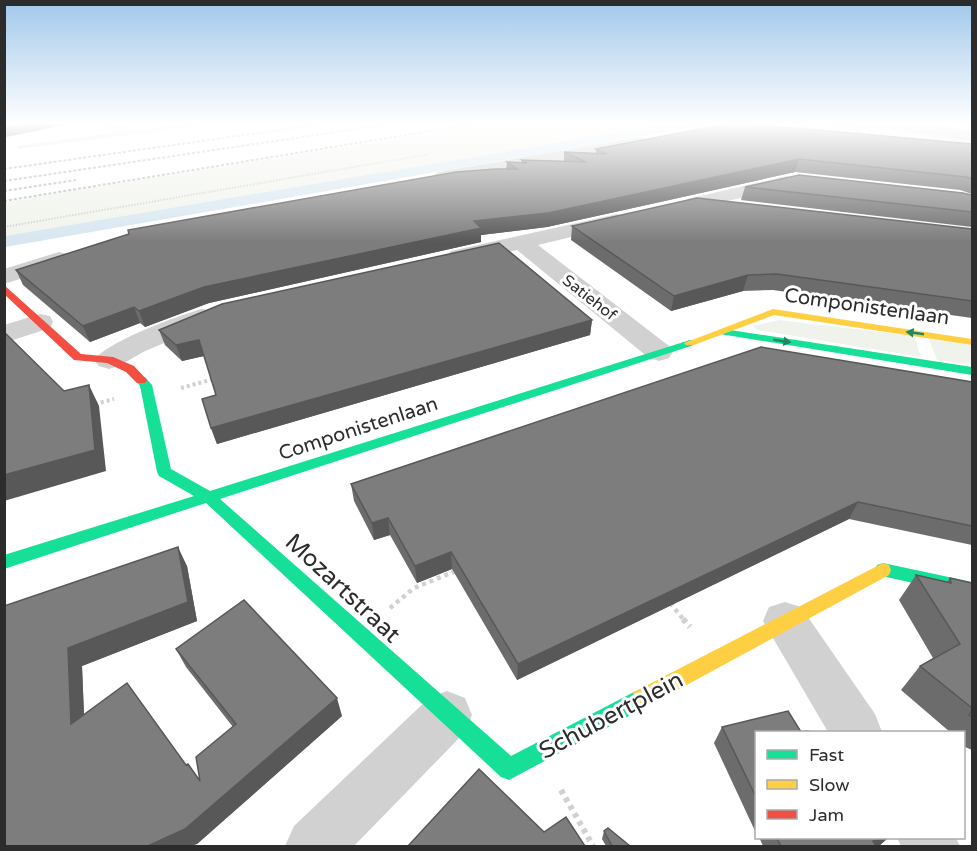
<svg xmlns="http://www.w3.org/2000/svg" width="977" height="851" viewBox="0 0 977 851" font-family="'Varela Round',sans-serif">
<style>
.green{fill:#f0f3eb}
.water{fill:#d7e6f0}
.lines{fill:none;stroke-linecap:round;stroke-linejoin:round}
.path-far3{stroke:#d1d1d1;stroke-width:2;stroke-dasharray:1.5 1.5;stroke-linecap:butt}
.path-far2{stroke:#d1d1d1;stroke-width:4;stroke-dasharray:3 3;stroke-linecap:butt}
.path-far1{stroke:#d1d1d1;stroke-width:4.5;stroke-dasharray:4 4;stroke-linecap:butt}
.path{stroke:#d1d1d1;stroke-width:6;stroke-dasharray:4.5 4.5;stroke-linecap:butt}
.street{fill:#d1d1d1;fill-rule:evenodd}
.fast{fill:#16e098;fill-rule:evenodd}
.slow{fill:#ffcf43;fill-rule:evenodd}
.jam{fill:#f24e42;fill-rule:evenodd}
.rail{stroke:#b8b8b8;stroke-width:2;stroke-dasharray:3 2;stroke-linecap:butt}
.wall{fill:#6c6c6c}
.shaded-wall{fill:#585858}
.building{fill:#7d7d7d;stroke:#585858;stroke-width:1.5}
.oneway{fill:#218662}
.labels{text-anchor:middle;stroke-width:6;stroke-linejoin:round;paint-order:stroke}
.far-street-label{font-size:16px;fill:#2c2c2c;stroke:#fff}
.street-label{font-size:20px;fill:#2c2c2c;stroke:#fff}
.near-street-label{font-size:24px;fill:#2c2c2c;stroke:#fff}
</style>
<rect width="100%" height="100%" fill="#fff"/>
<path class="green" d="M490 123H674L5 236V202Z
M719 123H806L894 131 960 142Z
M779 320 914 336 921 357 757 330 753 326Z
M929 339 972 345V365L937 360Z"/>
<path class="water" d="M100 123H110L135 131 196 123H224L18 149 17 146 117 132Z
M674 123H717L5 247V236Z
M806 123H866L972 140V144L894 131Z"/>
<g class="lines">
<path class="path-far3" d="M853 123 859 137
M4 227 430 154"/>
<path class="path-far2" d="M181 388 214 379
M95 404 114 399"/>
<path class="path-far1" d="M670 603 684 620
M390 608 414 588 456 571"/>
<path class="path" d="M683 619 690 627
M561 790 593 846"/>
<path class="street" d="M883 123H917L972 131V141L891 128Z
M640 137 646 139 648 142 646 145 443 183 436 181 434 177 436 173 443 171Z
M787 176 794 178 796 182 794 186 727 201 732 206 729 210C716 213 700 210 687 207L684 203 687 199Z
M617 214 624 216 627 220 624 224 538 245 669 346 673 352 669 358 659 361 649 358 517 250 459 263 451 261 447 256 451 251Z
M59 252 67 254 71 259 67 264 4 284V269Z
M202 309 211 311 215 317 211 323 143 352 119 366 109 369 99 366 94 360C107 342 179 315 202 309Z
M40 314 50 316 53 322 50 328 4 343V325Z
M785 602 801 607 875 714 882 732H828L763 621 769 607Z
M447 691 465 698 472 715 465 732 354 846H285L294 826 429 698Z
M897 838H956L960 846H901Z"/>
<path class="fast" d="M724 329 972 367V375L720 334V330Z
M690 340 696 343 694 345 220 499 511 756 634 692 641 689 648 692 651 699 648 706 509 780 501 777 206 503 4 569V555L194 496 159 476 157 472 140 386 135 380 137 377H145L152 385 171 469 210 491Z
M883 563 972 582V596L877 575 875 570 877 565Z"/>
<path class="slow" d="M773 309 972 339V345L774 315 694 345H686L684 343Z
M883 563 889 565 891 570 889 575 648 706 641 709 634 706 631 699 634 692Z"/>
<path class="jam" d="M4 285 81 354 113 357 134 366 147 380 145 383H137L126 372 107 363 74 360 4 294Z"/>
<path class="rail" d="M4 169 329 123
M4 181 397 123
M4 191 76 180
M4 201 479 123"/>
</g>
<path class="wall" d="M972 144V194L960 190 795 172 547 227 481 235V242L209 303 145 327 140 323 90 342 23 285 16 270 506 169 507 162 521 163 522 160 564 161V152L596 153V149Z
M745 187 972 195V229V227L741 200Z
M572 226 972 229V318L773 290 743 291 671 311 571 240Z
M592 320 590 335 217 444 211 428 216 395 204 356 182 361 165 345 159 330Z
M972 382V545L849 519 517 680 452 569 417 583 390 535 374 540 354 501 351 484Z
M187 566 197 621 82 666 84 714 186 765 200 781 233 727 186 667 176 649 342 716 197 844 4 846V606Z
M916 575 947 582 950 578 972 583V750L963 746V732H950L901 690 920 666 933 658 899 600Z
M722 727 809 732H756V833L714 743Z
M604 831 630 846H606L602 839Z
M759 837H889L879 846H763Z"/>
<path class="shaded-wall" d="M31 123H75L6 137 4 133V128Z
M799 159 795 172 547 227 481 235V242L209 303 145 327 139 311 204 287 474 221Z
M748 275 743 291 671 311 674 296Z
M134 307 140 323 90 342 83 326Z
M592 320 590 335 217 444 211 428Z
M199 340 204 356 182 361 176 345Z
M89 385 99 406 106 471 4 501V475Z
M858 502 849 519 517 680 518 664Z
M388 518 390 535 374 540 372 523Z
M178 547 187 566 197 621 82 666 85 741 71 724 68 648Z
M451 552 452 569 417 583 415 566Z
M337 698 342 716 197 844 192 846H148Z
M883 837H889L879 846H867L873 841Z"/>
<path class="building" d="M4 123H31L4 128Z
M731 123H740L972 144V179L966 177 799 159 548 213 474 221 481 228 204 287 139 311 134 307 83 326 16 270 129 234 128 230 456 172 496 169H517L507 162 527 163 522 160 586 162 564 152 607 154 596 149Z
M799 175 963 193 972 195V212L745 187Z
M697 198 972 229V301L777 274 748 275 674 296 572 226Z
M499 243 592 320 211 428 202 399 216 395 199 340 176 345 159 330 222 304Z
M4 332 64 391 89 385 95 450 4 475Z
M761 347 972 382V526L858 502 518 664 451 552 415 566 388 518 372 523 351 484Z
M178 547 188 602 68 648 71 724 127 683 186 765 188 764 200 781 196 757 236 724 176 649 244 600 337 698 185 829 148 846H4V606Z
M916 575 951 583 950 578 972 583V708L920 666 960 644Z
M972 710V717L969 715Z
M788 711 801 732 808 731 809 732H756V797L722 727Z
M479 769 544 832 566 817 585 846H408Z
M608 828 630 846H612L604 831Z
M776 837H883L873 841 876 846H781Z"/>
<defs><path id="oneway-solid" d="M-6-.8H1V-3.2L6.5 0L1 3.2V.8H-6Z" transform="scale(1.5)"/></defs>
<g class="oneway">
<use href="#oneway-solid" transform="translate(915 333) rotate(-172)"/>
<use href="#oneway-solid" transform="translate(782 341) rotate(9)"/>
</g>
<linearGradient id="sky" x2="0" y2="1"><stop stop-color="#a1c8eb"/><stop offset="0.51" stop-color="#fff"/><stop offset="1" stop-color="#fff" stop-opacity="0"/></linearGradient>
<rect width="977" height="242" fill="url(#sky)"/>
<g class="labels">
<g class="far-street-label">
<text transform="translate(590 297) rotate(38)" y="6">Satiehof</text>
</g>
<g class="street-label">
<text transform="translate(867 306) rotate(8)" y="7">Componistenlaan</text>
<text transform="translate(358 428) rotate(-18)" y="7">Componistenlaan</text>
</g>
<g class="near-street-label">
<text transform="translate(343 588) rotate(43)" y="8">Mozartstraat</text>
<text transform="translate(611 715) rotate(-28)" y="8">Schubertplein</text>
</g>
</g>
<rect width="977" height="851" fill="none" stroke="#2c2c2c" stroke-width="12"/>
<rect x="755" y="731" width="210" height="108" fill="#ffffff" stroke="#ababab" stroke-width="1.5"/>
<rect x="767" y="750" width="30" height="9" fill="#16e098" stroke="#ababab" stroke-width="1.5"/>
<text x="809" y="761" font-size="18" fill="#2c2c2c">Fast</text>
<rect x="767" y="780" width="30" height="9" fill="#ffcf43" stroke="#ababab" stroke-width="1.5"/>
<text x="809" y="791" font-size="18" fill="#2c2c2c">Slow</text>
<rect x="767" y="810" width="30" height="9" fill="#f24e42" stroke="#ababab" stroke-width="1.5"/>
<text x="809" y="821" font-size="18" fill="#2c2c2c">Jam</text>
</svg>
